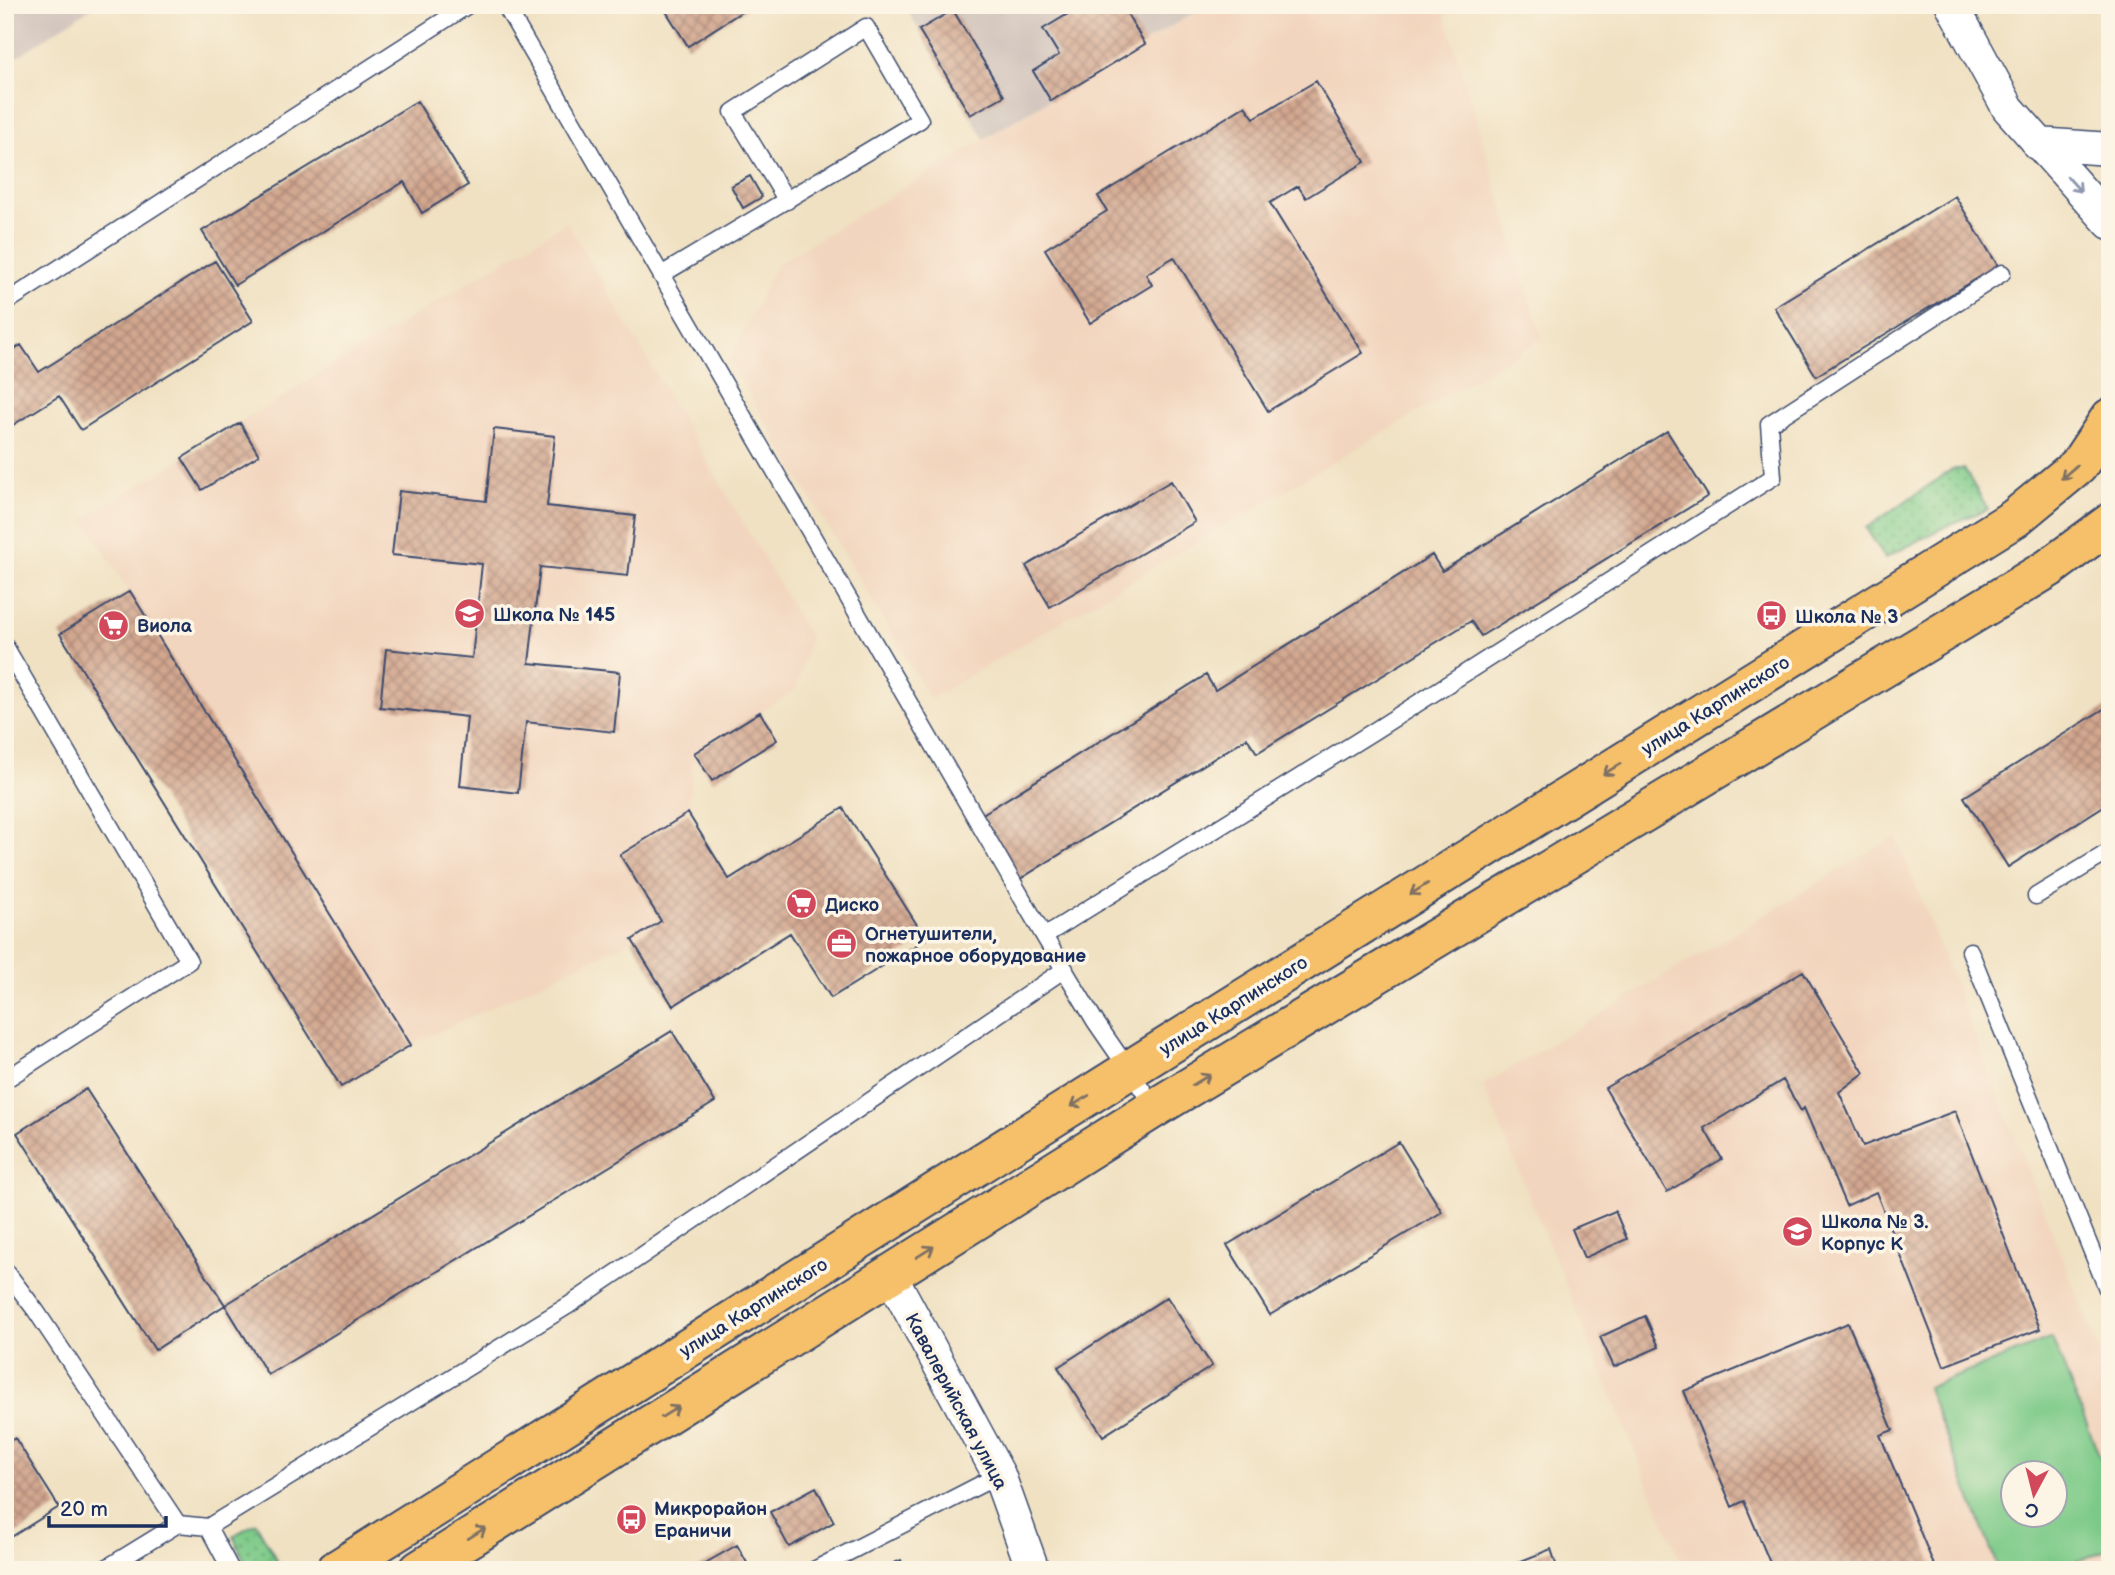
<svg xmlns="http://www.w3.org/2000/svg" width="2115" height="1575" viewBox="0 0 2115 1575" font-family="'Balsamiq Sans',sans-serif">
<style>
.built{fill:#f2d5be;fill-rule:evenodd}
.industrial{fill:#cfc1ba}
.grass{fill:url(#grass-dots);stroke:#4c7c73;stroke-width:2}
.pitch{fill:#7dca88;stroke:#4c7c73;stroke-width:2;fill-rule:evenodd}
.building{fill:url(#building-cross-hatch)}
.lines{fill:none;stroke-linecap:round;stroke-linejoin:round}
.service-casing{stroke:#3b4a6d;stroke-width:19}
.minor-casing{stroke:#3b4a6d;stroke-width:35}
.primary-casing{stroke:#3b4a6d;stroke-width:42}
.service{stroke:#fff;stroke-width:16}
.minor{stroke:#fff;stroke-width:32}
.primary{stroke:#f6c06b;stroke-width:38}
.oneway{stroke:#8d97ae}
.oneway2{stroke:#7e7064}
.labels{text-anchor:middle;stroke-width:7;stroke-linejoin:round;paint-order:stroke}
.poi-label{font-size:19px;font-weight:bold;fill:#1b2f5e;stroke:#fcf5e5;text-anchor:start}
.street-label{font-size:19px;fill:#1b2f5e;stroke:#fcf5e5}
</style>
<defs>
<pattern id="grass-dots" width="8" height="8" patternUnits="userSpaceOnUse" patternTransform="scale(1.75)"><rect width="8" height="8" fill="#7dca88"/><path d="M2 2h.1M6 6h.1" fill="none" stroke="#66a472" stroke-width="1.8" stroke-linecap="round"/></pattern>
<pattern id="building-cross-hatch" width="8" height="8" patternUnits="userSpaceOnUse" patternTransform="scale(1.75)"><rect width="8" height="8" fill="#d3a78f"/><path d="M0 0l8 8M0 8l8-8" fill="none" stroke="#aa8878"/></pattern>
</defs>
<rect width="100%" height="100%" fill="#fcf5e5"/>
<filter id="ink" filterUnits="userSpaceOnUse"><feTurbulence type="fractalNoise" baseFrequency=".0143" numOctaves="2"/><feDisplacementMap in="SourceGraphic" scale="14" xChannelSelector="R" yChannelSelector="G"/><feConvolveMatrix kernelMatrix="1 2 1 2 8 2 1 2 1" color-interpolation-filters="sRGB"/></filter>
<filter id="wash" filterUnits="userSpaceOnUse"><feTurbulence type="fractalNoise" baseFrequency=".00686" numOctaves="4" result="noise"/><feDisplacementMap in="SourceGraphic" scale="28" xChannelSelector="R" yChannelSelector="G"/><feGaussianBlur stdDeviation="1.57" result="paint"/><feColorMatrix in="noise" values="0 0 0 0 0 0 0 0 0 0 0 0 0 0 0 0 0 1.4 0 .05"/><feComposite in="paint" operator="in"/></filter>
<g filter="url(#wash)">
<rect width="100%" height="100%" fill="#f0e1c2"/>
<path class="built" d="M1208 5H1442L1542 339 930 699 729 360 777 264Z
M567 222 810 637 796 690 694 753 688 813 620 855 661 921 632 940 411 1045 84 519Z
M1896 836 2110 1378V1570H1684L1483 1085ZM2014 1474H2056V1516H2014Z"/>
<path class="industrial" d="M5 5H95L5 65Z
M904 5H1207L984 139Z"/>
<path class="grass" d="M1953 469H1964L1988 509 1949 525 1885 558 1866 528Z
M256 1523 282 1570H250L247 1566 233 1536Z"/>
<path class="pitch" d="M2052 1338 2110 1482V1548L2055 1570H1999L1927 1388ZM2014 1474H2056V1516H2014Z"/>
<g id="blocks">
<path class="building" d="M662 5H752L688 46Z
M1083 5H1122L1145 44 1051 101 1033 71 1059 55 1043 29Z
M953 10 1004 96 970 115 919 30Z
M1316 81 1365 162 1306 198 1298 186 1270 203 1363 353 1268 411 1174 257 1146 274 1152 285 1090 323 1045 249 1107 211 1098 196 1245 106 1254 118Z
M417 101 468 185 422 213 404 182 235 285 202 231Z
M750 176 762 197 743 208 731 186Z
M1955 196 1998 266 1816 376 1774 307Z
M215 261 253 321 81 430 59 396 5 430V355L21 345 39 372Z
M240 423 259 455 202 490 182 458Z
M494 429 555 436 547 506 635 516 628 576 540 567 529 663 620 672 614 732 526 722 518 793 460 786 467 717 380 707 386 649 472 658 482 564 392 555 399 491 486 501Z
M1667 431 1708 496 1481 636 1471 621 1257 753 1247 738 1020 879 981 815 1206 675 1215 690 1432 555 1442 571Z
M1171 481 1195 522 1050 607 1026 566Z
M130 591 411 1045 341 1087 60 634Z
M2110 705V802L2008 867 1964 797Z
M760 712 777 740 712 781 694 753Z
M843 808 926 939 831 998 790 933 673 1006 632 940 661 921 620 855 688 813 729 879Z
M1803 971 1864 1073 1839 1092 1863 1146 1955 1111 2040 1329 1944 1366 1876 1192 1846 1206 1804 1108 1801 1111 1783 1080 1704 1128 1722 1159 1667 1192 1605 1088Z
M672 1031 715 1102 268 1375 225 1305Z
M86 1089 225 1305 155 1350 17 1133Z
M1399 1142 1442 1212 1270 1315 1227 1245Z
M1615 1211 1627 1239 1584 1258 1572 1229Z
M1167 1297 1212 1366 1103 1436 1058 1367Z
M1645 1316 1659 1347 1614 1367 1600 1337Z
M1848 1323 1893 1430 1880 1435 1936 1570H1773L1744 1501 1732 1507 1684 1391Z
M15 1438 59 1507 5 1541V1444Z
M816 1487 834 1522 789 1547 770 1512Z
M737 1545 751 1570H693Z
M1551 1549 1558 1570H1499Z
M901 1560 904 1570H877Z"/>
</g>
</g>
<g filter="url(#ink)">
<use href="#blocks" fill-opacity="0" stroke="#3b4a6d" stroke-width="2"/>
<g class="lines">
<defs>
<path id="service" d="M505 5 1044 936 1095 1021 1155 1108
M661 275 920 120 866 27 733 112 787 201
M5 303 468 5
M5 646 189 961 5 1080
M2036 896 2110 851
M1044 936 1374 731 1773 477 1769 424 2002 273
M1970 951 2110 1296
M5 1270 36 1311 178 1524 208 1527 569 1305 1065 969
M208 1527 231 1570
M103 1570 178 1524
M814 1570 999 1475"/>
<path id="minor" d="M1952 5 2008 108 2110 223
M2038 144 2110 149
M890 1274 999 1475 1033 1570"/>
<path id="primary" d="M336 1570 1129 1070 2015 518 2078 466 2110 418
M419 1570 1155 1108 2049 568 2110 523"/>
</defs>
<use href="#service" class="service-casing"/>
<use href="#minor" class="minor-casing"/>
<use href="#primary" class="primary-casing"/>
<use href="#service" class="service"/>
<use href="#minor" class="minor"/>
<use href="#primary" class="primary"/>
</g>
<defs><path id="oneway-shaft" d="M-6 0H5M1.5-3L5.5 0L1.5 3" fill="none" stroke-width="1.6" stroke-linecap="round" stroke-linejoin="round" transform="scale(1.75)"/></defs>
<use class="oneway" href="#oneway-shaft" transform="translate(2074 184) rotate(48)"/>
<g class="oneway2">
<use href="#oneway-shaft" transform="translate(2069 472) rotate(139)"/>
<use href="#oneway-shaft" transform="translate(1612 769) rotate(148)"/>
<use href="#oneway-shaft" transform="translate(1419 889) rotate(148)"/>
<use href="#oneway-shaft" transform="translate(1201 1080) rotate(-31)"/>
<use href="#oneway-shaft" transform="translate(1080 1101) rotate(148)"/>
<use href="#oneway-shaft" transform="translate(925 1252) rotate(-32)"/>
<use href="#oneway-shaft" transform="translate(670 1412) rotate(-32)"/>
<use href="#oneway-shaft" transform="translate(477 1533) rotate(-32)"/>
</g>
</g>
<defs>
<symbol id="school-disc" viewBox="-11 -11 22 22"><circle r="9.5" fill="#d1495b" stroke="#fcf5e5"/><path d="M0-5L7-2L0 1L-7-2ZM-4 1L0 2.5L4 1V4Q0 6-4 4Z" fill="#fff"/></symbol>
<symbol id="bus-disc" viewBox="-11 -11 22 22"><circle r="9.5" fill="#d1495b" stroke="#fcf5e5"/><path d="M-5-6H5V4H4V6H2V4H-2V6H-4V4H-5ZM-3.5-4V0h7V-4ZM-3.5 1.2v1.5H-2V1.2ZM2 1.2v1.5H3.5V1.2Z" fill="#fff"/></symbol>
<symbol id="supermarket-disc" viewBox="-11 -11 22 22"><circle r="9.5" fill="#d1495b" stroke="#fcf5e5"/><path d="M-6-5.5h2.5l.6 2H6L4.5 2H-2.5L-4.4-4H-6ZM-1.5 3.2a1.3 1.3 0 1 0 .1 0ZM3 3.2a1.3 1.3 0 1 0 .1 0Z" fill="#fff"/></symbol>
<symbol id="office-disc" viewBox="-11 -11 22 22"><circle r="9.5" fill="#d1495b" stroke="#fcf5e5"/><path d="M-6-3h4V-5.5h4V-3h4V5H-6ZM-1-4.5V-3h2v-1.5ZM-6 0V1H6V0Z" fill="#fff"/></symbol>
</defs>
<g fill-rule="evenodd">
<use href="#school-disc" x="452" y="596" width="35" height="35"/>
<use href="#bus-disc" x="1754" y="598" width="35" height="35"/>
<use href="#supermarket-disc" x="96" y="608" width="35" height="35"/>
<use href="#supermarket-disc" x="784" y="886" width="35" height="35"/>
<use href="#office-disc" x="824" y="926" width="35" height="35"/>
<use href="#school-disc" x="1780" y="1214" width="35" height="35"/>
<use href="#bus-disc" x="614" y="1502" width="35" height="35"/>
</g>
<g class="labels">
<g class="poi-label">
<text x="493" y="621">Школа № 145</text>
<text x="1795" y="623">Школа № 3</text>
<text x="137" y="632">Виола</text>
<text x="825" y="911">Диско</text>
<text x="865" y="940">Огнетушители,<tspan x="865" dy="22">пожарное оборудование</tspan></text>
<text x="1821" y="1228">Школа № 3.<tspan x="1821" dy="22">Корпус К</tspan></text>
<text x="654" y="1515">Микрорайон<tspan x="654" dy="22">Ераничи</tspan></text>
</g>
<g class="street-label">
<text transform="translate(1715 705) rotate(-32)" y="7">улица Карпинского</text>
<text transform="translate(1233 1005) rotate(-32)" y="7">улица Карпинского</text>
<text transform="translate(753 1307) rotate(-32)" y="7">улица Карпинского</text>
<text transform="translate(957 1401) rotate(62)" y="7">Кавалерийская улица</text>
</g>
</g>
<rect width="2115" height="1575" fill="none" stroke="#fcf5e5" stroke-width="28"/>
<g transform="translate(2034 1494) rotate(187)"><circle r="33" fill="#fcf5e5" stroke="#a2a6af" stroke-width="2"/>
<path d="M0-5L12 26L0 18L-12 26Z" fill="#d1495b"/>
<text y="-10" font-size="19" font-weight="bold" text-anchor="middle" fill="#1b2f5e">С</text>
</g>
<path d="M49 1516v10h117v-10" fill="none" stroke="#1b2f5e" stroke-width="3.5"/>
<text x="60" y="1516" font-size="21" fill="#1b2f5e" stroke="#fcf5e5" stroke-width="5" paint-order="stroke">20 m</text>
</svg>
